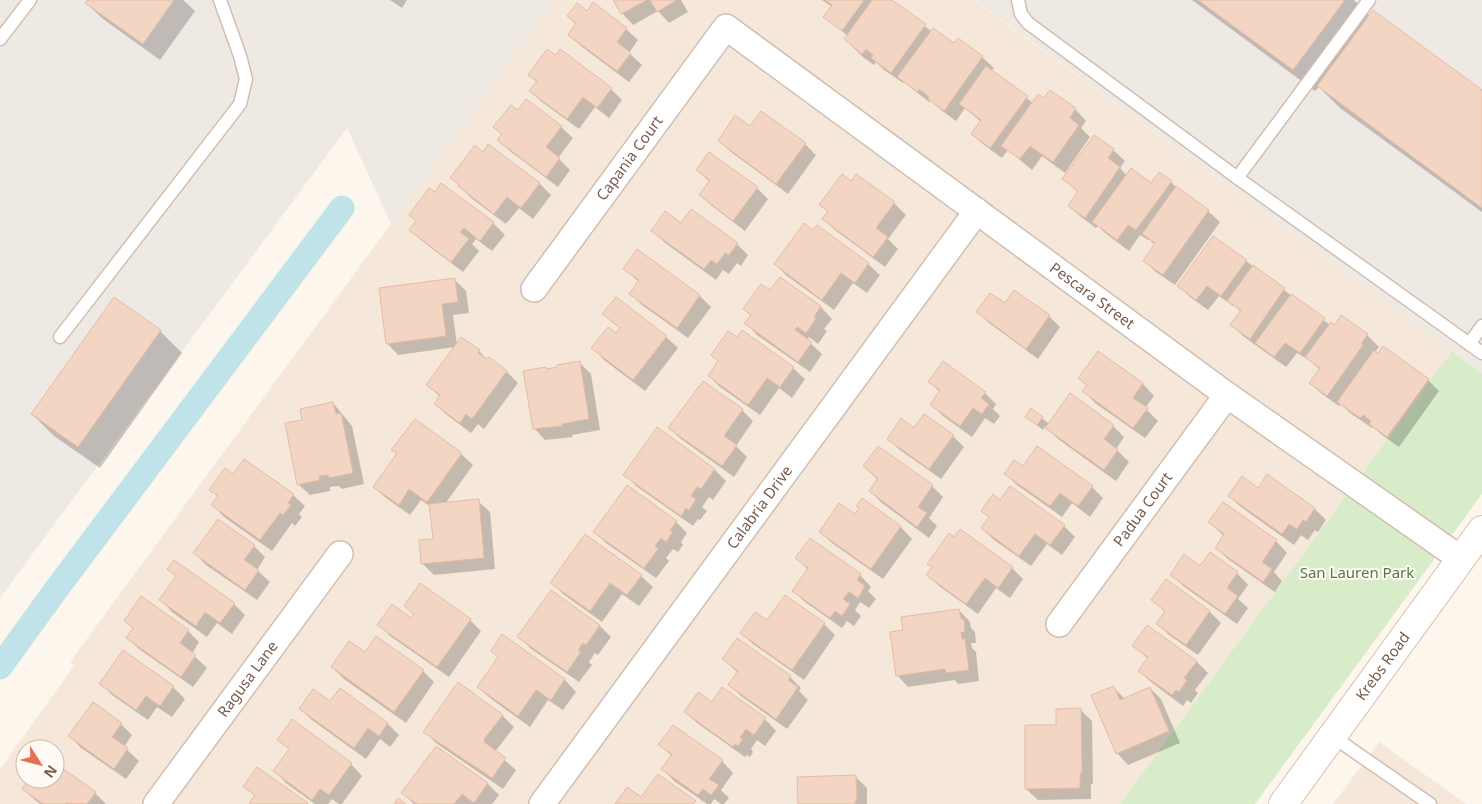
<svg xmlns="http://www.w3.org/2000/svg" width="1482" height="804" viewBox="0 0 1482 804" font-family="'Noto Sans',sans-serif">
<style>
.residential{fill:#f5e8da;fill-rule:evenodd}
.industrial{fill:#efe9e4}
.green{fill:#d8ecc9}
.shadow{fill:#0003}
.lines{fill:none;stroke-linecap:round;stroke-linejoin:round}
.canal{stroke:#bfe3e8;stroke-width:25}
.building{fill:#f3d5c3;stroke:#e6bba3}
.lane-casing{stroke:#d1beb0;stroke-width:15}
.street-casing{stroke:#d1beb0;stroke-width:28}
.secondary-casing{stroke:#d6c0b0;stroke-width:30}
.lane{stroke:#fff;stroke-width:12}
.street{stroke:#fff;stroke-width:25}
.secondary{stroke:#fff;stroke-width:28}
.labels{text-anchor:middle;stroke-width:4;stroke-linejoin:round;paint-order:stroke}
.street-label{font-size:15px;fill:#7a5c4d;stroke:#fffaf3}
.park-label{font-size:15px;fill:#537a41;stroke:#fffaf3}
</style>
<rect width="100%" height="100%" fill="#fdf6ec"/>
<path class="residential" d="M555 0H974L1452 351 1120 804H0V769L74 666 70 662ZM25 749H55V779H25Z
M1379 742 1466 804H1333Z"/>
<path class="industrial" d="M0 0H555L391 224 347 128 0 598Z
M975 0H1482V373L986 8Z"/>
<path class="green" d="M1452 351 1482 373V494L1255 804H1120Z"/>
<path class="shadow" d="M88 0H183L195 11 160 60 103 19 86 3Z
M390 0H407L402 8Z
M614 0H681L688 12 669 23 658 11 633 25 622 13Z
M822 0H890L931 31 955 45 982 57 994 68 991 71 1033 103 1044 100 1075 109 1086 121 1081 128 1090 137 1065 173 1042 156 1032 170 1008 150 1002 158 984 145 972 134 981 122 965 108 956 121 941 110 931 100 929 102 904 82 903 83 884 70 876 62 874 65 864 58 853 47 848 36 825 17 832 7Z
M1192 0H1354L1370 16 1482 92V212L1340 108 1319 87 1315 91Z
M593 4 626 29 638 40 629 53 642 65 629 82 581 46 569 35 577 25 568 16 587 12Z
M530 75 611 89 622 100 609 118 595 107 579 129 542 102 531 91 537 83Z
M518 111 561 127 573 138 558 158 570 170 558 187 510 151 498 140 502 135 495 127Z
M751 128 805 144 816 155 788 194 731 152 720 141Z
M488 146 540 184 551 195 533 219 519 208 506 224 471 198 452 178 483 153Z
M1113 150 1125 161 1120 168 1127 176 1152 184 1171 182 1179 190 1208 211 1220 222 1175 285 1156 272 1144 261 1155 245 1149 239 1148 240 1140 235 1129 251 1105 233 1098 226 1096 228 1081 217 1070 206 1079 193 1064 179Z
M697 170 757 188 768 199 745 231 712 206 700 195 710 182Z
M857 176 894 203 906 215 888 239 898 249 885 267 835 230 824 219 828 212 821 205 852 182Z
M442 185 493 223 505 235 492 251 476 239 472 244 479 251 463 272 422 241 411 230Z
M681 224 737 244 748 255 741 266 737 263 729 274 723 270 716 280 664 242 653 230Z
M638 251 700 296 711 307 688 338 642 305 631 294 639 282 625 269Z
M1246 261 1330 325 1335 327 1342 317 1367 335 1379 347 1375 352 1428 380 1439 391 1399 447 1382 435 1373 427 1372 428 1350 413 1341 404 1339 406 1322 394 1310 383 1320 370 1312 362 1297 353 1286 367 1243 336 1232 325 1241 312 1234 305 1233 306 1219 296 1208 310 1190 297 1179 286Z
M775 264H868L880 275 867 293 853 283 834 310 787 276Z
M780 278 821 307 832 319 824 329 827 331 818 344 809 337 807 340 822 354 810 372 757 335 746 323 751 316 745 309 770 292Z
M455 280 466 291 469 313 453 315 457 345 479 351 488 360 507 372 518 383 484 429 478 424 471 433 447 415 436 404 440 397 428 385 455 347 398 355 387 343Z
M1005 305 1049 316 1060 327 1038 359 989 323 978 312Z
M604 314 666 337 678 348 645 391 604 360 593 348 616 335 621 329Z
M160 331 182 353 100 468 54 436 32 414Z
M742 332 793 368 805 379 792 398 779 388 760 415 720 387 709 376Z
M1098 352 1143 384 1154 396 1145 408 1158 421 1145 438 1095 403 1084 391 1087 386 1080 378Z
M579 362 591 374 600 430 572 435 573 437 545 440 534 428 548 370Z
M930 382 985 393 996 404 993 409 1000 416 994 424 985 418 972 437 943 416 932 405 940 392Z
M333 403 352 426 364 484 342 489 339 486 330 487V491L310 495 298 484 303 421Z
M742 410 753 421 736 446 747 457 734 477 681 439 669 428Z
M1026 417 1042 418 1049 424 1113 426 1124 437 1116 449 1129 462 1116 481 1058 439 1045 426 1043 430Z
M657 429 715 470 726 481 713 500 709 497 702 507 707 511 700 520 698 519 693 526 636 486 625 474Z
M914 430 953 436 964 447 941 479 900 450 888 439Z
M393 450 461 454 473 465 445 504 478 501 490 512 495 569 434 575 423 564 434 540 431 507 421 500 410 515 386 498 374 486 397 454Z
M864 466 932 486 943 497 929 518 937 526 929 538 882 503 870 491 878 480Z
M1006 474 1092 487 1103 498 1090 517 1072 503 1062 517 1017 485Z
M233 475 293 495 305 506 299 514 302 517 295 526 292 523 272 551 224 517 213 505 218 497 211 490Z
M1268 476 1315 509 1326 520 1318 532 1315 530 1308 540 1301 535 1294 545 1241 507 1229 496 1258 489Z
M862 500 901 527 912 539 883 579 832 543 820 532 855 516 861 509Z
M1001 502 1064 526 1075 537 1062 555 1047 544 1031 566 994 540 982 528 989 518 983 511Z
M1223 503 1276 541 1287 553 1274 572 1282 581 1275 592 1228 559 1216 548 1224 536 1209 522Z
M676 522 687 533 681 542 683 545 678 552 673 549 666 558 669 561 656 578 606 543 595 532Z
M254 546 265 557 257 570 270 582 257 600 206 565 195 553Z
M797 558 860 575 871 587 868 591 876 599 869 608 860 602 855 610 861 616 854 626 847 621 842 628 805 602 793 591 808 570Z
M929 564 1012 568 1023 579 1010 598 996 588 978 614 939 586 928 575 933 568Z
M1200 567 1237 573 1248 585 1238 599 1248 608 1237 624 1183 586 1172 574Z
M169 569 234 604 245 615 232 634 217 623 207 637 172 612 161 600 177 577Z
M641 576 653 587 639 606 622 594 602 622 563 594 552 583Z
M551 592 600 626 611 637 598 655 595 653 589 662 592 665 579 682 530 648 519 636Z
M1153 600 1210 612 1221 623 1198 655 1169 635 1158 624 1166 613Z
M405 606 470 620 481 631 449 677 390 636 379 624 411 619 414 615Z
M959 610 970 622 971 628 975 632 976 643H971L972 648 976 652 979 681 958 684 955 680 908 687 897 675 904 631Z
M125 621 188 631 199 642 192 654 207 668 193 687 139 649 128 638 134 629Z
M767 622 824 624 835 635 804 680 753 644 741 633Z
M503 636 565 680 576 692 563 710 548 700 530 727 490 698 478 687 499 658Z
M1134 646 1197 662 1208 673 1195 690 1198 693 1191 703 1187 700 1183 706 1151 682 1139 671 1148 659Z
M123 652 173 687 185 699 172 717 157 707 148 720 112 695 101 683Z
M365 654 423 671 434 682 406 723 344 679 332 667Z
M723 659 790 677 801 688 799 691 808 700 787 729 741 696 730 685 738 673Z
M459 684 503 716 514 727 495 752 516 770 503 789 436 743 425 732Z
M1113 687 1125 699 1150 688 1161 699 1180 743 1128 765 1117 753Z
M340 690 388 724 399 735 390 747 380 739 366 759 312 720 301 709 331 703Z
M712 703 765 719 776 731 765 746 757 740 751 749 753 752 750 757 747 755 745 757 697 723 685 711Z
M1081 710 1092 721 1093 784H1091V799L1038 800 1026 789 1058 726Z
M121 724 132 735 124 747 139 761 126 779 81 748 70 736Z
M279 740 351 764 362 776 342 804H339L332 799 328 804H315L286 783 275 771 290 750Z
M660 745 722 761 733 773 721 790 729 798 724 804H721L714 799 711 804H707L674 781 663 769 672 756Z
M436 747 488 784 499 795 492 804H414L403 793Z
M55 765 95 793 106 804H40L35 800 23 789 30 779H55Z
M855 776 867 788V804H799Z"/>
<g class="lines">
<path class="canal" d="M0 667 58 587 342 208"/>
</g>
<path class="building" d="M87 0H174L143 44 85 3Z
M613 0H647L621 14Z
M650 0H677L657 12Z
M825 0H864L842 31 823 17 832 5Z
M872 0H892L926 24 891 73 871 58 873 55 866 49 862 54 844 39Z
M1198 0H1345L1293 70Z
M593 2 627 28 617 42 631 53 617 71 568 35 576 23 567 16 577 3 587 11Z
M1373 10 1482 90V208L1317 86Z
M933 28 954 43 958 38 983 56 944 111 928 99 929 97 919 89 918 92 897 77Z
M547 49 556 55 560 49 612 88 597 108 583 97 567 119 529 91 537 81 528 75Z
M986 66 1028 96 990 148 971 134 981 120 959 104Z
M1050 90 1076 108 1070 118 1079 125 1053 162 1030 146 1020 159 1001 146 1038 94 1044 98Z
M526 99 562 126 546 147 560 158 546 177 497 140 502 134 493 127 511 105 518 110Z
M761 111 806 143 776 184 718 141 735 115 750 126Z
M1094 135 1114 149 1108 158 1120 167 1085 218 1068 206 1078 191 1062 179Z
M488 144 540 183 521 208 507 197 494 214 458 186 459 185 450 178 475 145 483 152Z
M709 152 758 187 733 221 699 195 710 180 696 170Z
M1131 168 1151 183 1159 172 1172 181 1136 230 1128 225 1117 240 1092 222Z
M842 174 851 181 856 174 895 202 876 228 888 237 873 257 822 219 828 211 819 205Z
M441 183 494 222 480 241 464 228 460 232 469 239 451 262 409 230 416 221 409 215 429 188 435 192Z
M1176 186 1209 210 1163 275 1143 261 1155 243 1142 234Z
M691 209 738 243 729 255 725 253 717 264 711 260 704 269 651 231 665 211 681 223Z
M804 223 813 230 817 225 869 263 855 283 841 273 822 300 774 264Z
M1213 236 1247 260 1221 296 1207 286 1196 300 1177 286Z
M637 249 700 295 677 328 629 294 639 280 623 269Z
M1253 265 1285 288 1250 339 1230 325 1241 310 1227 301Z
M780 277 821 306 814 317 816 319 806 333 797 327 795 330 812 342 798 362 744 323 751 315 743 309 761 284 770 290Z
M455 278 458 302 442 304 446 336 386 344 379 288Z
M1014 290 1050 315 1026 349 976 312 990 293 1005 303Z
M1291 294 1325 318 1300 353 1285 343 1274 357 1255 343Z
M114 297 161 330 78 447 31 414Z
M616 297 667 336 633 380 591 348 608 327 616 333 620 328 602 314Z
M1341 315 1368 334 1361 344 1363 345 1327 396 1309 383 1320 368 1305 357 1331 322 1335 325Z
M742 330 794 367 780 387 767 378 748 405 708 376 718 361 711 355 728 331 737 337Z
M461 337 480 350 478 353 487 359 489 357 507 371 472 419 466 414 460 423 434 404 440 395 426 385Z
M1383 346 1429 379 1387 437 1369 424 1371 421 1363 415 1360 418 1337 402 1374 350 1378 353Z
M1098 351 1143 383 1133 398 1148 408 1133 428 1082 391 1087 385 1078 378Z
M580 361 589 419 562 424V426L533 429 523 371 546 367 547 369 557 367V365Z
M943 361 986 392 981 398 989 404 982 414 973 408 960 426 930 405 940 390 928 382Z
M703 381 743 409 724 436 737 445 722 466 668 428Z
M1070 393 1114 425 1104 439 1118 450 1104 470 1045 428Z
M333 402 336 414 341 413 353 473 329 478 328 475 319 476 320 480 297 485 285 423 302 420 300 409Z
M1031 408 1043 417 1037 425 1025 417Z
M924 414 954 435 929 469 887 439 901 418 914 428Z
M415 419 462 453 427 502 409 489 399 505 373 487 397 453 391 450Z
M657 427 715 469 701 489 697 487 691 496 696 499 689 510 686 508 681 516 623 475Z
M878 446 933 485 918 507 927 513 917 527 869 491 878 478 863 466Z
M1037 446 1093 486 1078 506 1060 493 1050 506 1004 474 1014 460 1023 466Z
M244 459 294 494 288 503 291 505 283 515 280 513 260 540 211 505 218 496 209 490 225 468 233 474Z
M1267 474 1315 508 1306 522 1303 520 1297 529 1289 524 1282 534 1228 496 1242 476 1258 488Z
M627 485 677 521 670 530 673 532 666 542 661 538 655 546 658 549 644 568 593 532Z
M1010 486 1065 525 1050 545 1035 534 1019 556 981 528 989 517 981 511 993 494 1000 500Z
M862 498 901 526 871 569 819 532 839 503 855 514 859 508 856 506Z
M479 499 484 558 421 564 419 540 433 539 429 504Z
M1223 502 1277 540 1262 562 1272 569 1263 582 1215 548 1224 534 1208 522Z
M218 519 255 545 244 560 259 570 245 590 193 553Z
M960 529 1013 567 998 588 985 578 966 604 926 575 932 567 927 564 949 533 954 537Z
M585 534 642 575 627 595 610 583 590 611 550 583Z
M810 538 861 574 857 580 865 586 858 598 849 592 843 599 850 604 842 616 835 611 830 618 792 591 808 568 795 558Z
M1210 552 1238 572 1227 588 1238 596 1225 614 1170 575 1184 554 1200 566Z
M174 560 235 603 220 623 205 612 196 626 159 600 176 576 167 569Z
M1166 579 1210 611 1186 645 1156 624 1165 611 1151 600Z
M420 583 471 619 437 667 377 625 392 604 411 618 414 614 404 606Z
M551 590 600 625 586 645 583 643 578 650 581 652 567 672 517 637Z
M785 595 825 623 792 670 740 633 755 612 767 620Z
M141 596 189 630 180 643 196 655 181 677 126 638 133 628 124 621Z
M959 609 961 619H964L965 632H961L962 639H965L969 670 946 673 945 669 896 676 890 632 903 630 901 617Z
M1147 625 1197 661 1184 678 1187 680 1179 692 1176 690 1172 695 1138 671 1148 657 1132 646Z
M502 634 565 679 551 700 536 690 518 716 477 687 498 657 491 651Z
M376 636 424 670 394 712 331 667 349 641 365 652Z
M737 638 791 676 788 680 798 687 776 719 728 685 738 671 722 659Z
M123 650 174 686 160 706 146 696 136 710 99 684Z
M458 682 503 715 485 738 484 742 506 758 492 778 423 732Z
M1114 686 1120 700 1150 687 1169 731 1116 754 1091 695Z
M722 687 766 718 754 735 746 729 740 738 743 739 738 746 735 744 733 747 684 712 698 692 712 702Z
M340 688 388 723 379 736 368 728 354 748 299 709 313 689 330 701Z
M93 702 122 723 112 737 128 748 114 769 68 736Z
M1081 708 1082 773H1080V788L1025 789V725H1056V709Z
M292 719 352 763 329 795 320 789 312 800 273 771 289 749 277 740Z
M673 725 723 760 709 779 719 785 711 795 703 789 698 795 661 769 672 754 658 745Z
M436 746 488 783 474 803 462 794 454 804H417L401 793Z
M55 763 96 792 87 804 66 803 65 804H43L22 789 29 779H55Z
M257 767 308 803 307 804H249L255 795 243 787Z
M658 774 696 801 693 804H615L627 787 641 797Z
M856 775 857 801H855V804H798L797 777Z
M398 798 406 804H394Z"/>
<g class="lines">
<defs>
<path id="lane" d="M1018 0 1021 14 1028 23 1239 179 1482 353
M0 39 30 0
M1237 178 1369 0
M60 337 240 104 246 79 240 56 220 0
M1469 344 1482 326
M1332 736 1430 804"/>
<g id="street">
<path id="s1" d="M534 289 726 27 1227 395 1461 559"/>
<path id="s2" d="M1059 624 1227 395"/>
<path id="s3" d="M156 804 340 554"/>
<path id="s4" d="M542 804 977 211"/>
</g>
<g id="secondary">
<path id="s5" d="M1283 804 1482 530"/>
</g>
</defs>
<use href="#lane" class="lane-casing"/>
<use href="#street" class="street-casing"/>
<use href="#secondary" class="secondary-casing"/>
<use href="#lane" class="lane"/>
<use href="#street" class="street"/>
<use href="#secondary" class="secondary"/>
</g>
<g class="labels">
<g class="street-label">
<text dy="5" stroke="none"><textPath href="#s1" startOffset="162">Capania Court</textPath></text>
<text dy="5" stroke="none"><textPath href="#s1" startOffset="779">Pescara Street</textPath></text>
<text dy="5" stroke="none"><textPath href="#s4" startOffset="368">Calabria Drive</textPath></text>
<text dy="5" stroke="none"><textPath href="#s2" startOffset="142">Padua Court</textPath></text>
<text dy="5" stroke="none"><textPath href="#s5" startOffset="170">Krebs Road</textPath></text>
<text dy="5" stroke="none"><textPath href="#s3" startOffset="155">Ragusa Lane</textPath></text>
</g>
<g class="park-label">
<text x="1357" y="578">San Lauren Park</text>
</g>
</g>
<g transform="translate(40 764) rotate(126)"><circle r="24" fill="#fffaf3" stroke="#cabbb1"/>
<path d="M0-4L9 19L0 12L-9 19Z" fill="#e76f51"/>
<text y="-8" font-size="14" font-weight="bold" text-anchor="middle" fill="#7a5c4d">N</text>
</g>
</svg>
